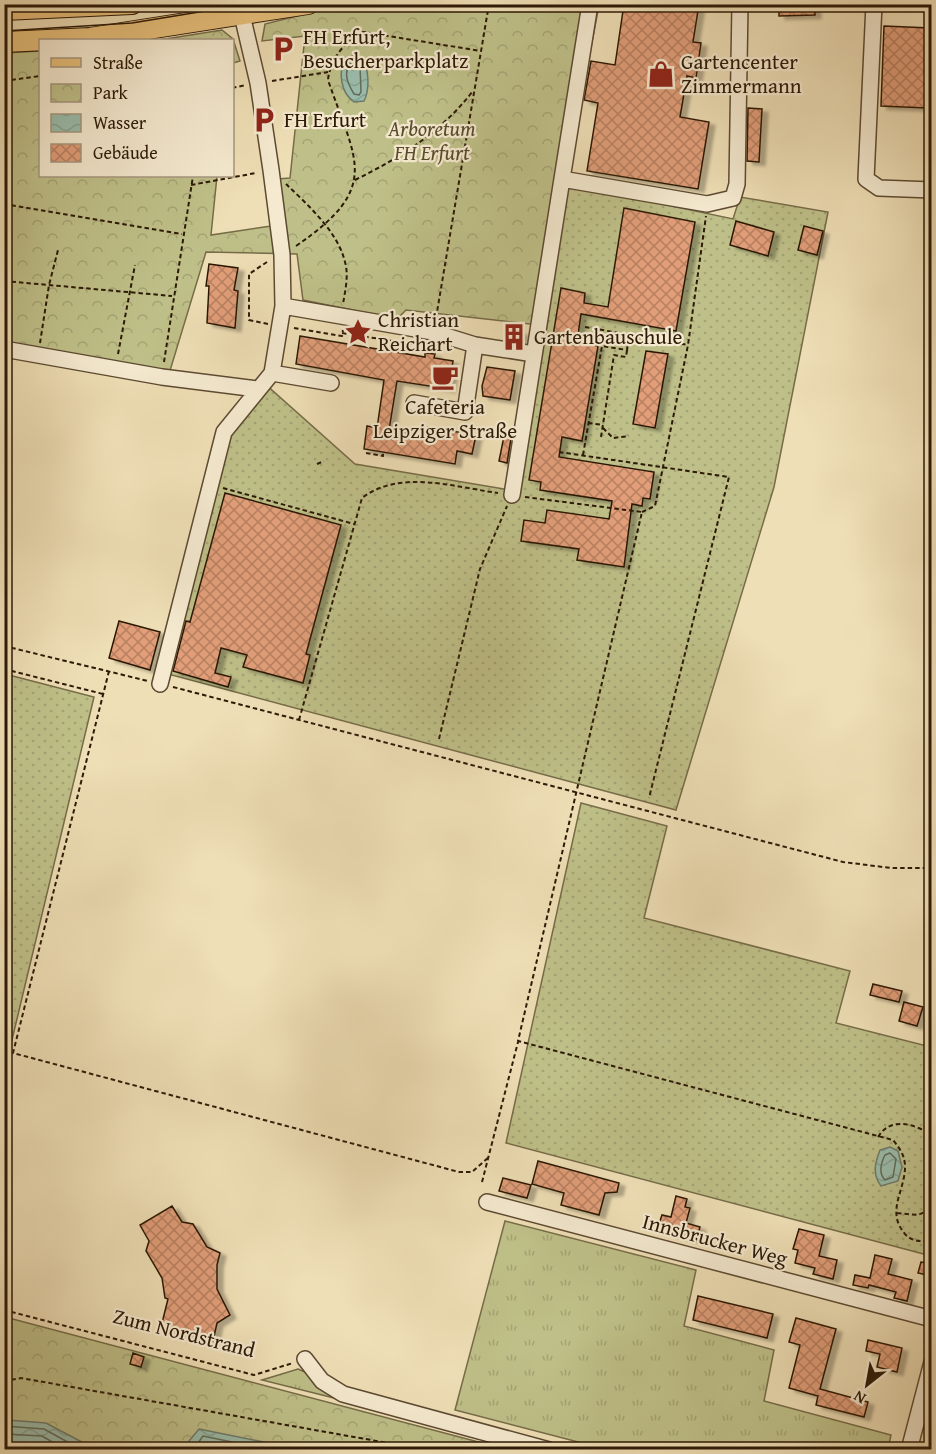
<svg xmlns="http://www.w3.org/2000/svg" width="936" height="1454" viewBox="0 0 936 1454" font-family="'Gentium Book Plus',serif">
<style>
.grass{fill:url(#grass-tufts);stroke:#766c48;stroke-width:1.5}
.park{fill:url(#park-crowns);stroke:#766c48;stroke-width:1.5}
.garden{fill:url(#garden-dots);stroke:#766c48;stroke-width:1.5}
.water{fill:url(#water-waves);stroke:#6e7b6a;stroke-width:1.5}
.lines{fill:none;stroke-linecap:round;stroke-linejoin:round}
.shore{stroke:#636b59;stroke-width:1.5}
.building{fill:url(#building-cross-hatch);stroke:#2c1906;stroke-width:1.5;filter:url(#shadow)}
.minor-casing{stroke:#5d4a32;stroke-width:18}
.major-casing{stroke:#2c1906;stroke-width:22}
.path{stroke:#2c1906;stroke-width:2;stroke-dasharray:4.5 3;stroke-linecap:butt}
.minor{stroke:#f5ead0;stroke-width:15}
.major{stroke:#e8c07b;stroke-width:20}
.tram{stroke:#2c1906;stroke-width:1.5}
.labels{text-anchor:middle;stroke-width:4.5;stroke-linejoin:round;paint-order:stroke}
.poi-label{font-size:21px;fill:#2c1906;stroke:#f5ead0;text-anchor:start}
.park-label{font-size:21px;font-style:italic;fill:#584b2d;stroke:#f5ead0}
.street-label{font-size:21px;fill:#2c1906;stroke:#f5ead0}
</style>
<defs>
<pattern id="grass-tufts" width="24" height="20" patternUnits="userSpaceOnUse" patternTransform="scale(1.5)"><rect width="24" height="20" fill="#bfc089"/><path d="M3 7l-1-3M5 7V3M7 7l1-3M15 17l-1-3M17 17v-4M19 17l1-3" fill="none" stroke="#a4a475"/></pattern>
<pattern id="park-crowns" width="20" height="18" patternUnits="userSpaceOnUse" patternTransform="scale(1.5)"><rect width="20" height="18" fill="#bfc089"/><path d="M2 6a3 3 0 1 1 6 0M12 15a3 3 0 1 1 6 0" fill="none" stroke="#a4a475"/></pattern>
<pattern id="garden-dots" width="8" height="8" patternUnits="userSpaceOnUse" patternTransform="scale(1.5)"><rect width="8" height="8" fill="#bfc089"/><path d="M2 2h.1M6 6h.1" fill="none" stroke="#a4a475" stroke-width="1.8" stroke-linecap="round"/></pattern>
<pattern id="water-waves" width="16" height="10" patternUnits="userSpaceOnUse" patternTransform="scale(1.5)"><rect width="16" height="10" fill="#9abdac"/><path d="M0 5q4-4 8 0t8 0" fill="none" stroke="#85a292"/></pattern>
<pattern id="building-cross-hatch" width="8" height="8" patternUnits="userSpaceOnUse" patternTransform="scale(1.5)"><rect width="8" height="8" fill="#e19e79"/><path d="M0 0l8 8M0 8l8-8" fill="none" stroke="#b78061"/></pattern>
<filter id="shadow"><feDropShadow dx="6" dy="3.5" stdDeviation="1.5" flood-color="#0004"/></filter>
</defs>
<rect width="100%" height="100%" fill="#efdfb6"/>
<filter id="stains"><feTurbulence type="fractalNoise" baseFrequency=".00333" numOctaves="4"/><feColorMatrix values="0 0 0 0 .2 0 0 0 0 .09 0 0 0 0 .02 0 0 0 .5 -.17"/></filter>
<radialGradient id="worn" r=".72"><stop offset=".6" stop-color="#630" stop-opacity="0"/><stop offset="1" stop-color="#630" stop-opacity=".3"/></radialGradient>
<path class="grass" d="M505 1221 696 1270 684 1326 774 1350 764 1401 891 1435 888 1449H605L455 1410Z
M298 1369 305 1372 338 1399 262 1380Z"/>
<path class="park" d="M340 5H599L539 325 406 310 397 319 303 300 297 254 206 252 169 374 5 345V53L40 51V176H217L211 235 271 226 265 180 290 178 305 36 262 41 265 24Z
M222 30 233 39 240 61 233 63 232 40H159Z
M5 1317 505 1449H5Z"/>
<path class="garden" d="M562 183 733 219 740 197 828 212 774 487 676 810 168 674 229 438 265 384 355 464 510 490Z
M5 674 94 697 5 1069 4 674Z
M581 803 667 826 644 918 850 971 836 1023 931 1047V1256L506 1143Z"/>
<path class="water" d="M352 56 362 58C369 69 370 89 364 101L354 102C340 92 339 73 344 59Z
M890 1147 898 1151 902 1167 898 1181 881 1186C872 1174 875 1163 880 1150Z
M7 1420 46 1423 95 1449H5V1423Z
M199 1429 278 1445 281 1449H187L189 1441Z"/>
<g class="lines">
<path class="shore" d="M350 63 360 66 361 92 359 95 354 94C348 84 343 74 350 63Z
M890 1153 896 1159 893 1177 885 1180C878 1173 881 1163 885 1155Z
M4 1426 44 1429 82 1450
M4 1434 42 1436 66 1450
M193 1450 203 1436 270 1450"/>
</g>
<path class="building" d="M624 4H699L693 42 701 43 696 78 687 76 680 117 709 122 698 189 587 171 598 103 584 100 591 61 615 65Z
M779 4H815V15L779 16Z
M884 26 930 28 927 108 881 106Z
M748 108 762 109 759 162 747 161Z
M624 208 695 222 676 331 581 314 577 342 598 346 582 441 562 437 559 457 654 472 650 499 643 498 642 506 632 504 624 567 577 560 579 549 521 541 524 520 545 523 547 510 609 519 612 501 540 490 541 482 529 480 561 288 585 293 584 303 608 307Z
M736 221 774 232 768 256 730 245Z
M804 226 823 231 817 255 798 250Z
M209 264 238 268 234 290 238 291 235 328 207 323 209 286H206Z
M507 330 522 332 520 342 506 340Z
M300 336 425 357V353L435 354 434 358 453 361 449 389 397 381 389 430 427 436 428 427 476 435 472 454 457 451 455 464 364 449 367 426 377 428 384 380 296 364Z
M646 351 668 354 655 428 633 424Z
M487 367 515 371 510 400 483 396 482 386Z
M505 431 512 432 507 463 499 461Z
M225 493 341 525 306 654 310 655 303 683 243 667 247 655 221 648 215 673 231 677 228 687 173 671 186 621 190 622Z
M119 621 160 632 150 670 109 658Z
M873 984 902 991 899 1002 870 995Z
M904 1002 923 1007 917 1026 899 1021Z
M538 1161 619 1183 617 1192 605 1193 599 1215 561 1205 564 1193 532 1184Z
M503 1178 531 1185 527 1198 499 1191Z
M676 1196 687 1199 685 1207 690 1208 686 1223 700 1227 696 1240 670 1233V1230L658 1227 662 1215 671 1217Z
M172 1206 182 1222 193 1224 207 1247 220 1253 217 1265V1289L230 1315 217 1323 213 1341 161 1327 168 1299 165 1298 162 1278 146 1251 149 1241 140 1225Z
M799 1229 824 1235 819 1256 837 1260 833 1279 813 1274 815 1268 795 1263 798 1250 793 1249Z
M875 1255 892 1259 888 1274 912 1280 907 1301 894 1298 896 1292 869 1285 868 1288 853 1285 855 1275 870 1278Z
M921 1262 932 1264V1276L918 1273Z
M698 1296 773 1314 767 1338 693 1320Z
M796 1318 836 1329 820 1389 868 1402 864 1417 816 1405 818 1396 789 1388 800 1345 789 1342Z
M868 1340 902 1348 897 1372 877 1367 880 1354 866 1351Z
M133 1353 144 1357 141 1367 130 1364Z"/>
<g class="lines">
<defs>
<path id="minor" d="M590 4 562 179 707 204 733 198 737 184 740 4
M874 4 866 179 879 188 932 190
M283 306 433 332 475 345
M4 349 162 377 257 389
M272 373 331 383
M414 403 465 412 475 345 534 354
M512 495 562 179
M160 684 224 432 272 373 283 306 282 255 271 170 258 83 242 15
M487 1202 932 1319
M305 1359 322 1381 343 1394 549 1450
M909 1450 932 1362"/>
<path id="major" d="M4 10 132 4
M4 42 90 38 308 4"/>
</defs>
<use href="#minor" class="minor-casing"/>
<use href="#major" class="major-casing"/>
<path class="path" d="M322 7 340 4
M4 81 40 76
M272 81 328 72
M232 88 246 85
M355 180C403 156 440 133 473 91
M286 184C308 205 338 232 345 262 349 276 345 291 343 304
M191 185 256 173
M4 204 182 234
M296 246C382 187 356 162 328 80 330 59 345 41 363 32L481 51
M267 262 249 274V320L268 324
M4 281 172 296
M436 318 489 4
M585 327 688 345
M294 328 342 336 343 330
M342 333 431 347V344
M40 343 49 285 58 250
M118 354 135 265
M164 362 193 176
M588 423 603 425
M603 428 613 438 629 436
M601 437 614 355 626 357 627 350
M559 452 729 477 649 798
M366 453 383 456V452
M583 455 602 346 627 350 629 335
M317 464 324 461
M223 488 354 524
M525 497 642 512 518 1041 893 1140C900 1149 904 1154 905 1165 906 1190 885 1211 905 1234 912 1242 922 1242 932 1240
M642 512 655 506 688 345 706 216
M4 646 148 681
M4 669 103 694
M109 671 13 1053 459 1172H472L489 1157
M173 687 843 862 891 868H932
M299 720 362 498C400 469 454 487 498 493
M439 739 480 569 507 506
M878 1137C891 1116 914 1124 932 1135
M482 1182 518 1042
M897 1213 918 1215 932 1209
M4 1310 254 1375 293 1363
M4 1381 21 1378 405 1446
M404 1450 405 1446H459L475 1450"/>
<use href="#minor" class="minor"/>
<use href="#major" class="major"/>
<path class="tram" d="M4 31 132 23 248 4"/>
</g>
<defs>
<symbol id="parking-bare" viewBox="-9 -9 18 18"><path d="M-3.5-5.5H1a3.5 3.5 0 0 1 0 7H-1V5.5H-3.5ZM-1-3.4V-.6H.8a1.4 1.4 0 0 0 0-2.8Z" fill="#8f2418" stroke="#f5ead0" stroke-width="2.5" paint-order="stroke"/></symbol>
<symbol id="shop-bare" viewBox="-9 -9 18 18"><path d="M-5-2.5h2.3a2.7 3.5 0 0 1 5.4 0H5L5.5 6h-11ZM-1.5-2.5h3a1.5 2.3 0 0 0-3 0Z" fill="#8f2418" stroke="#f5ead0" stroke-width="2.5" paint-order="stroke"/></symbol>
<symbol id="sight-bare" viewBox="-9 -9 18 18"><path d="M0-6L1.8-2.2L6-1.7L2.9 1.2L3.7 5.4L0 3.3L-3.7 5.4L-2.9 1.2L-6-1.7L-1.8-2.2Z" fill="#8f2418" stroke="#f5ead0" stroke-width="2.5" paint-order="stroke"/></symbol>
<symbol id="building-bare" viewBox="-9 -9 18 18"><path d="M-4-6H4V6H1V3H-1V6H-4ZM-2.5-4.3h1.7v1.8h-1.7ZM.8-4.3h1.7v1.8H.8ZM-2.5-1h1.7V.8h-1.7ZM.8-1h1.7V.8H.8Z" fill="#8f2418" stroke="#f5ead0" stroke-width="2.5" paint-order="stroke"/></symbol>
<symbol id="cafe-bare" viewBox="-9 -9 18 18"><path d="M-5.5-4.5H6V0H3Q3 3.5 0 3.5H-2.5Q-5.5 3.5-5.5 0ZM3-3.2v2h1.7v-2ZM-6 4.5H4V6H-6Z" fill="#8f2418" stroke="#f5ead0" stroke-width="2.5" paint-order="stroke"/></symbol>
</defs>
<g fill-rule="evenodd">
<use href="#parking-bare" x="264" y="30" width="38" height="38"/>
<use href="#shop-bare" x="642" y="55" width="38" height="38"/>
<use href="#parking-bare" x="245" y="101" width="38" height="38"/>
<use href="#sight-bare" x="339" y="313" width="38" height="38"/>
<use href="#building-bare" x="495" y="318" width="38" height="38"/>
<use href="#cafe-bare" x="426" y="358" width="38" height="38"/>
</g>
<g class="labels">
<g class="poi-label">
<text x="303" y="44">FH Erfurt,<tspan x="303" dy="24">Besucherparkplatz</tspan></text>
<text x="681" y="69">Gartencenter<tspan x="681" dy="24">Zimmermann</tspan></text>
<text x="284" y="127">FH Erfurt</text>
<text x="378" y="327">Christian<tspan x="378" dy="24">Reichart</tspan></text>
<text x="534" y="344">Gartenbauschule</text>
<text x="445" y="414" text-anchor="middle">Cafeteria<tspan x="445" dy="24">Leipziger Straße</tspan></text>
</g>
<g class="park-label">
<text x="432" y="136">Arboretum<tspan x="432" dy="24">FH Erfurt</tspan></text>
</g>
<g class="street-label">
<text transform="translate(715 1240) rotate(15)" y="7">Innsbrucker Weg</text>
<text transform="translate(184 1333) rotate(14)" y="7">Zum Nordstrand</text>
</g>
</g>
<rect width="936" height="1454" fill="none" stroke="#efdfb6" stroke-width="24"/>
<rect x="6" y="6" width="924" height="1442" fill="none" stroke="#2c1906" stroke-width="3"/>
<rect x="12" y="12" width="912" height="1430" fill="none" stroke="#2c1906" stroke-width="1.5"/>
<rect x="39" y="39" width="195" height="138" fill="#f5ead0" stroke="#a5967f" stroke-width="1.5"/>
<rect x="51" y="58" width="30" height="9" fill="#e8c07b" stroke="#a5967f" stroke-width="1.5"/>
<text x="93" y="69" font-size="18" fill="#2c1906">Straße</text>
<rect x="51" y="84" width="30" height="18" fill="url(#park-crowns)" stroke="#a5967f" stroke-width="1.5"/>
<text x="93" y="99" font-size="18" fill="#2c1906">Park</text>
<rect x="51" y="114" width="30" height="18" fill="url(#water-waves)" stroke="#a5967f" stroke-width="1.5"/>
<text x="93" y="129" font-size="18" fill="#2c1906">Wasser</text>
<rect x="51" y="144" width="30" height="18" fill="url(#building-cross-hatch)" stroke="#a5967f" stroke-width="1.5"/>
<text x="93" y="159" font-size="18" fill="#2c1906">Gebäude</text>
<g transform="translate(867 1385) rotate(211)" stroke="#f5ead0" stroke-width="4.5" paint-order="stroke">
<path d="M0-4.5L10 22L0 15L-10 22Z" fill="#2c1906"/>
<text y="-9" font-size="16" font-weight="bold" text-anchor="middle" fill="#2c1906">N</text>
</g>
<rect width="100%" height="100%" filter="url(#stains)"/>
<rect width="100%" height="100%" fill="url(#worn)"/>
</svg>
